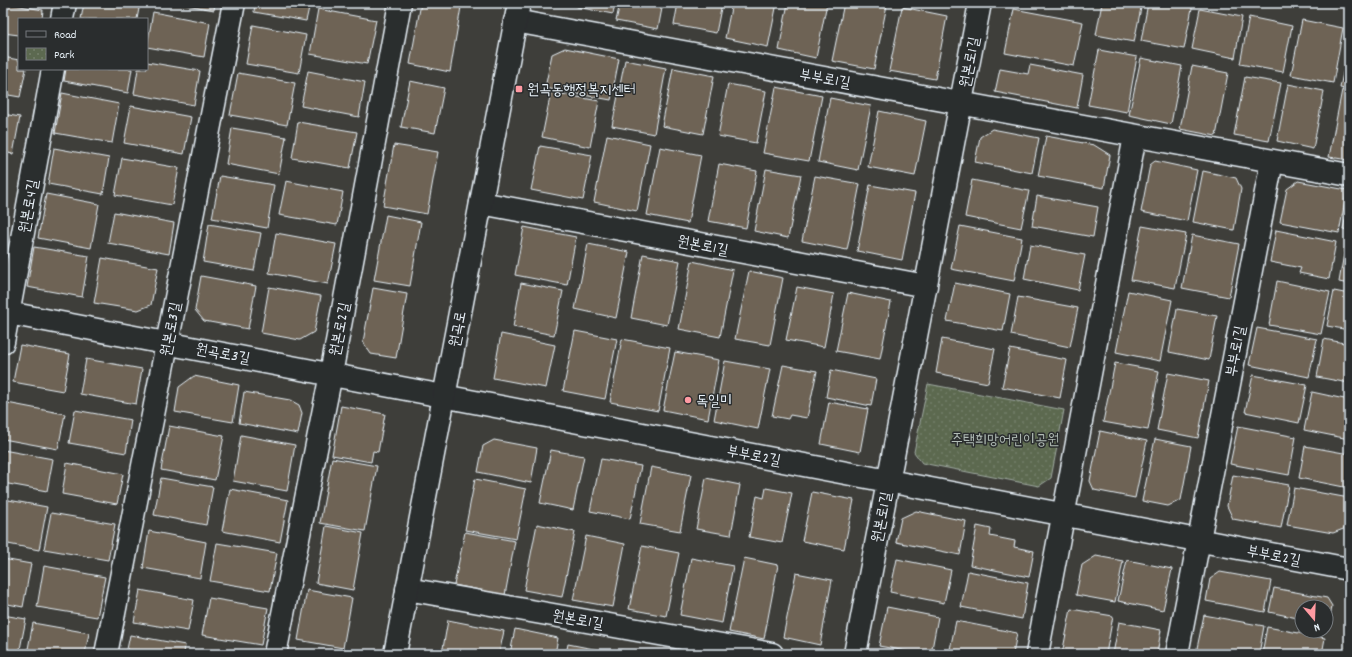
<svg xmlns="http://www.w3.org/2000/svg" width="1352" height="657" viewBox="0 0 1352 657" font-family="Dekko,'Poor Story',sans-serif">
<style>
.park{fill:url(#park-dots);stroke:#a2ada4}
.building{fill:#6e6455;stroke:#e8f1f8}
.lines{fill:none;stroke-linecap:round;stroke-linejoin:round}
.minor-casing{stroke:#e8f1f8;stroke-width:25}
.tertiary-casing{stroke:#e8f1f8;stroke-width:25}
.minor{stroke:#2a2d2e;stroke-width:22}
.tertiary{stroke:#2a2d2e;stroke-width:22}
.poi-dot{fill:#ff9aa2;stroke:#2a2d2e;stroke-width:1.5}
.labels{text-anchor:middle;stroke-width:3;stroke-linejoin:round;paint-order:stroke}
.street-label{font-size:15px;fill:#e8f1f8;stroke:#2a2d2e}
.poi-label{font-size:15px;fill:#e8f1f8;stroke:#2a2d2e;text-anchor:start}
.park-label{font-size:15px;fill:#b0bbb5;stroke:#2a2d2e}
</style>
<defs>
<pattern id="park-dots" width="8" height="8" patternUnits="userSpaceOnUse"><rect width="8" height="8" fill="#5c6950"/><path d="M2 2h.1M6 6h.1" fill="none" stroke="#737f6a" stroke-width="1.8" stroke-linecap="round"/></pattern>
</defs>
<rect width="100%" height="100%" fill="#3e3e3a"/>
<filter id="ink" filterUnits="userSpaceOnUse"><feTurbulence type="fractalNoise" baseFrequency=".025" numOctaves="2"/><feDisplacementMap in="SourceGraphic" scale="8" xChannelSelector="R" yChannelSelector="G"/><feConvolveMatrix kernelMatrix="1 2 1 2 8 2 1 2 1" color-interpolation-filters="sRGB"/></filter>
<g filter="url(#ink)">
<path class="park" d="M928 384 1064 410 1051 478 1039 486 922 463 914 452Z"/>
<path class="building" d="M3 3 43 10 42 19H19V35L3 33Z
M84 3H140L137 19H81Z
M176 3H215L214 10Z
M255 3H310L306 21 254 12Z
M421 3H441L461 7 450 72 410 64Z
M573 3H615L613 14 577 7Z
M620 3H663L658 29 616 21Z
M678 3H722L716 33 674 25Z
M732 3H777L768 47 725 38Z
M788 3H827L816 58 779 50Z
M844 3H875L887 5 874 69 832 61Z
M1102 3H1142L1134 42 1096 35Z
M1148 3H1193L1184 49 1141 41Z
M902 7 947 16 935 79 889 71Z
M318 9 376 20 367 64 310 54Z
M1014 9 1083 22 1074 66 1005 53Z
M1200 9 1242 17 1235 58 1192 49Z
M153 12 210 23 204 57 147 47Z
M1249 17 1292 26 1283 72 1240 64Z
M1302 20 1343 28 1333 83 1291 75Z
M253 25 306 35 299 73 246 64Z
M1349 43V90L1340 88Z
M565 48 619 59 611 100 545 88 552 54Z
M1099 50 1137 57 1127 112 1088 105Z
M3 57 19 60V69H26L20 97 3 94Z
M1141 58 1182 66 1171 124 1129 115Z
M625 60 666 68 654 134 612 126Z
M147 62 200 71 194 105 134 94 138 69H147Z
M1030 65 1083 75 1077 108 995 92 1000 69 1028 74Z
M1192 66 1228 73 1216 136 1180 129Z
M673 68 714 76 703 134 662 126Z
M66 69H132L128 93 64 81Z
M308 71 365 82 359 117 301 106Z
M238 73 295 83 287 125 230 115Z
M1245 77 1281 83 1269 141 1234 135Z
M410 81 444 88 435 133 401 127Z
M728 84 766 91 756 143 718 136Z
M1288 84 1324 91 1313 149 1277 141Z
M776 87 822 96 809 161 763 153Z
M1342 90 1349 92V160L1329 157Z
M551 92 599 101 590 147 542 137Z
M62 93 119 104 112 143 55 133Z
M830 98 871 106 858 170 818 162Z
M131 106 191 117 184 154 124 143Z
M879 111 926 121 915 176 868 167Z
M3 114 20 117 13 154 3 152Z
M298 122 357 132 350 168 292 158Z
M232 128 286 137 279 174 226 164Z
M992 129 1039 138 1032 173 975 162 980 137Z
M607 135 650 144 637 211 594 202Z
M1046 136 1094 145 1110 155 1104 188 1038 176Z
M394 145 438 152 427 214 383 206Z
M540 146 592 155 583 200 531 190Z
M660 147 701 155 688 223 647 215Z
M54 148 109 158 103 194 48 184Z
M122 158 179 168 172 205 115 195Z
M1155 161 1197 170 1187 221 1141 212 1150 165Z
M719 164 757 171 746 228 708 221Z
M766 169 801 175 788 238 754 231Z
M3 170 7 171 3 192Z
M1203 171 1236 178 1241 189 1234 230 1193 222Z
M220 176 274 185 267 228 212 218Z
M815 176 860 184 847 250 802 241Z
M972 180 1029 191 1021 228 965 217Z
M286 181 343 192 337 225 279 215Z
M1298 181 1347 190 1339 233 1280 222 1287 189Z
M870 185 915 193 902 260 857 251Z
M46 194 99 204 91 248 38 238Z
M1037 196 1098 207 1093 237 1032 226Z
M1349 202V230L1343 229Z
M114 212 174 223 169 254 108 243Z
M386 215 421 222 410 286 374 280Z
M209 224 261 233 254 271 203 262Z
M960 226 1022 238 1014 281 951 269Z
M1142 226 1186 234 1175 288 1131 280Z
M524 227 576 237 567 285 515 275Z
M1276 230 1336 242 1329 279 1299 273 1301 268 1270 262Z
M276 233 336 244 328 284 269 273Z
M1192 235 1239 244 1229 297 1182 288Z
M588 244 629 252 616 318 575 309Z
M1030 245 1085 255 1078 290 1024 279Z
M34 247 89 256 82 297 27 287Z
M1345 248 1349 249V284L1339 282Z
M643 254 680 261 667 325 631 318Z
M102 258 158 268 151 305 138 310 94 303Z
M692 261 733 270 720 337 679 329Z
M749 271 783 278 770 345 735 339Z
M201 276 256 286 248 329 204 321 195 310Z
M1277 281 1330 292 1321 334 1269 325Z
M521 283 563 291 554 335 513 327Z
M955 283 1010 294 1003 331 947 321Z
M269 287 321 296 314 332 300 340 261 333Z
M797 287 834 294 824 347 786 340Z
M373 288 407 294 396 358 371 354 363 342Z
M1128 291 1172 300 1160 361 1116 352Z
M1334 291 1349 294V330L1327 326Z
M848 293 891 302 880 359 836 351Z
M1018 297 1078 308 1070 347 1011 335Z
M1177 309 1217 316 1209 360 1169 352Z
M1257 328 1317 339 1309 377 1249 365Z
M575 331 617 339 605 399 563 391Z
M501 334 555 345 546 388 493 378Z
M622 339 670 348 658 411 610 402Z
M942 339 995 349 988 383 936 373Z
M1324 339 1349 344V383L1317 377Z
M20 345 70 354 63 391 13 382Z
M1010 349 1067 360 1060 398 1002 387Z
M675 352 719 360 708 419 663 410Z
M86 359 142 369 136 404 80 394Z
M725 361 770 369 758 429 714 420Z
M1115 363 1159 371 1148 430 1103 422Z
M783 365 817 371 807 418 790 415 788 419 772 416Z
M831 370 876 379 871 406 826 397Z
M1168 373 1209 381 1198 438 1157 430Z
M1253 375 1307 385 1299 423 1245 412Z
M194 376 239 385 233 422 175 412 179 387Z
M244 392 290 400 299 405 302 413 298 434 239 423Z
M1312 392 1349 400V439L1304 430Z
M829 402 868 409 860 452 821 444Z
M7 403 65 414 58 449 3 439V427Z
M341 406 385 414 378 452 373 451 371 462 332 455Z
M75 410 131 420 126 453 69 443Z
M169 426 224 436 215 480 161 470Z
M1238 426 1296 437 1289 475 1230 464Z
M1100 431 1147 441 1135 498 1094 490 1090 481Z
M241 435 295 445 287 491 233 481Z
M1155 439 1191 446 1181 500 1168 506 1142 501Z
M494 440 537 448 531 483 478 472 483 446Z
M1305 446 1349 454V488L1299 478Z
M3 450 53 459 47 491 3 483Z
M551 450 584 456 573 510 540 503Z
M332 458 377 466 365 531 320 523Z
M601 459 641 466 630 519 590 511Z
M67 463 123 474 117 504 62 494Z
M651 467 691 475 680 531 640 524Z
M1233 475 1289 485 1281 528 1233 519 1227 506Z
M161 478 213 487 206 525 154 515Z
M706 478 740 485 731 535 696 529Z
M475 479 526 489 516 539 465 530Z
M766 488 792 493 782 543 749 537 757 496 764 498Z
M1294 488 1349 498V512L1346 528 1333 533 1287 525Z
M230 489 288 500 280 542 222 531Z
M812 492 854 500 844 549 802 541Z
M3 499 47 507 39 550 3 543Z
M916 511 966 521 960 555 896 542 901 518Z
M51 513 115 524 108 560 44 549Z
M537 524 575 532 562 597 524 590Z
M326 526 363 533 353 590 316 583Z
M977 526 991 529 990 536 1015 541 1014 547 1034 551 1029 577 970 565Z
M149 531 206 542 200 578 143 568Z
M465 532 515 541 505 595 454 585Z
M586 536 625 544 613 607 573 600Z
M217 543 277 553 270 591 210 581Z
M642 546 679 553 666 616 629 609Z
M1096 556 1123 561 1115 602 1076 595 1082 565Z
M691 558 733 566 722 623 680 615Z
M744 558 778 565 764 639 729 632Z
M3 559 31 564 23 607 3 603Z
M897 559 951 570 944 603 890 592Z
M1127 560 1172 569 1163 610 1118 601Z
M44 566 105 577 97 617 37 607Z
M968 571 1028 583 1022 619 961 607Z
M1220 572 1271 581 1265 612 1206 601 1210 579Z
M796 573 832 580 820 645 783 637Z
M1274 588 1327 598 1332 606 1329 624 1326 623V607H1302V619L1269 612Z
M140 590 194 600 188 631 134 622Z
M307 590 352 598 343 648 298 640Z
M209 598 268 608 261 645 202 635Z
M887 607 938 617 931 654H922L879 646Z
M1071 609 1113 616 1106 654H1062Z
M3 615 26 619 19 654 3 653Z
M1204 615 1264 626 1259 654 1196 653Z
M448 620 504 631 499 654H442Z
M956 621 1017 633 1013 654H949Z
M1119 622 1161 630 1157 654H1113Z
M33 623 89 633 85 654H27Z
M1267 627 1325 638 1322 654H1262Z
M515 629 558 638 555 654H510Z
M130 635 185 645 184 654H126Z
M568 644 609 652V654H566Z
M200 650 221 654H200Z
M297 650 322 654H297Z
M621 650 642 654H620Z"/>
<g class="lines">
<defs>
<path id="minor" d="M62 19 65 3
M515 21 1349 175
M481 203 926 286
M3 312 1349 569
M3 342 53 69
M407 589 772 654
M106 654 234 3
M275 654 331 374 400 3
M855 654 980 3
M1037 654 1135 136
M1177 654 1272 161"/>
<path id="tertiary" d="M395 654 519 3"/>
</defs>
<use href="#minor" class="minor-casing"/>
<use href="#tertiary" class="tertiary-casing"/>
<use href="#minor" class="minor"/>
<use href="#tertiary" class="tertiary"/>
</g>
</g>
<g class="poi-dot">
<rect x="515" y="85" width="8" height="8" rx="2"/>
<circle cx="688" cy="400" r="4"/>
</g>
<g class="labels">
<g class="street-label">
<text transform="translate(969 62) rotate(-79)" y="5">원본로1길</text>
<text transform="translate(825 78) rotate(10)" y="5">부부로1길</text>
<text transform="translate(28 206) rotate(-80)" y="5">원본로4길</text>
<text transform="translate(703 245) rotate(11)" y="5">원본로1길</text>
<text transform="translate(170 329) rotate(-79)" y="5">원본로3길</text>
<text transform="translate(339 329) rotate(-79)" y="5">원본로2길</text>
<text transform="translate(457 329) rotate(-79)" y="5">원곡로</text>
<text transform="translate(1235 351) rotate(-79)" y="5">부부로1길</text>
<text transform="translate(223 353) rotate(11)" y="5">원곡로3길</text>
<text transform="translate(754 455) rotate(11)" y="5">부부로2길</text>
<text transform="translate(881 517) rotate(-79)" y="5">원본로1길</text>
<text transform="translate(1274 555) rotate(11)" y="5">부부로2길</text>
<text transform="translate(578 619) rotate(10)" y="5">원본로1길</text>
</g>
<g class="poi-label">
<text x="527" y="94">원곡동행정복지센터</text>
<text x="696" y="405">독일미</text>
</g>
<g class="park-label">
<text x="1005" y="444">주택희망어린이공원</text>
</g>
</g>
<rect width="1352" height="657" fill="none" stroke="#2a2d2e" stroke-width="16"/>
<rect x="8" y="8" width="1336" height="641" fill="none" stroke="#e8f1f8" stroke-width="1.5" filter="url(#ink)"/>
<rect x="18" y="18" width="130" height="52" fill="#2a2d2e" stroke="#767b7f"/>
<rect x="26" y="31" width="20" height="6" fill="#2a2d2e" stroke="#767b7f"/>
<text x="54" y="38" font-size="12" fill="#e8f1f8">Road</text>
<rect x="26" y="48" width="20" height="12" fill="url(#park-dots)" stroke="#767b7f"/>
<text x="54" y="58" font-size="12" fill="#e8f1f8">Park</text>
<g transform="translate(1314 619) rotate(161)"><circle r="19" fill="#2a2d2e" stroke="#767b7f"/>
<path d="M0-3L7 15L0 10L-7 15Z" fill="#ff9aa2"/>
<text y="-6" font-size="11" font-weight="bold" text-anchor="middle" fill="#e8f1f8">N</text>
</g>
</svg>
